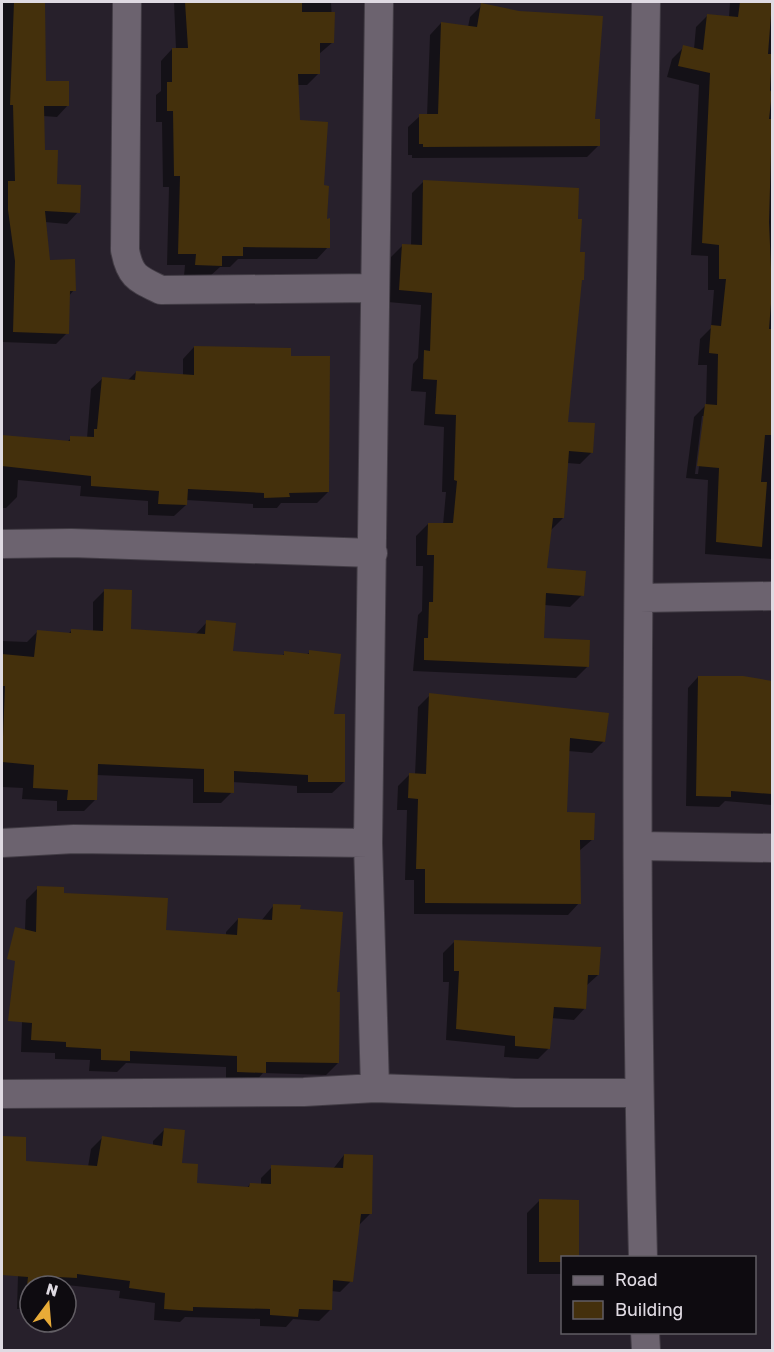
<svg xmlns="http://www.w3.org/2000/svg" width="774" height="1352" viewBox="0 0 774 1352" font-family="Rubik,sans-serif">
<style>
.shadow{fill:#0007;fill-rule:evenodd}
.building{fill:#44300c}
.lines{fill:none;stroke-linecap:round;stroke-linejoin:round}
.minor-casing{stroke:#423c45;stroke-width:30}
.minor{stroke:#6c636f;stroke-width:28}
</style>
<rect width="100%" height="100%" fill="#27202b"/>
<path class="shadow" d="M2 2H45L44 82 68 105 57 117 43 116 44 152 55 185 78 212 67 224 45 222 49 262 74 290 68 297 67 333 56 344 2 342Z
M174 2H331L333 42 319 54V73L307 85H297L298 122 322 187 328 247 317 259H238L230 267H220L209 277 184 276 185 265H167L169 187H163L162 122H156V95L161 91V61L172 49H176Z
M730 2H772V559L705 554 708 480 686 478 694 417 706 405 707 365H698L700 339 711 328 714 290H708V256L691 255 699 85 667 77 672 59 684 47 694 49 696 27 708 15 729 17ZM702 416H705L698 474H695Z
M482 5 593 120 599 145 587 157 412 158V155H408V127L420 116H427L430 35 441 23 468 27 470 17Z
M424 181 576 221 582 280 580 282 566 423 592 452 580 464 567 463 563 518 551 530 546 570 582 595 570 607 544 605 543 639 588 666 576 678 413 671 418 615 422 611 423 566H416V536L428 524 443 525 446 492H442L444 427 424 425 426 392 411 391 413 364 418 358 421 305 388 302 391 257 403 245 411 246 412 193Z
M194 347 289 357 328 492 317 503H281L277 508H253V504L186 500V505L174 516 148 515V501L80 496 81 486 18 480 17 497 6 508H2V437L66 443 71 438H87L91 389 103 378 128 380 136 372 183 376V359Z
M105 590 129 631 195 635 207 622 231 652 282 656 285 653 306 655 310 652 333 715 344 782 332 793H297V786L232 782V792L221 803H193V779L96 775 95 800 84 811H57V801L22 799 23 788 2 787V641L27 642 37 632 68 634 72 630 93 632V602Z
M698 677 743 678 772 682V805L725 801 719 807 686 806 688 688Z
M430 695 604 741 592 753 568 751 566 814 593 839 579 851V903L568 915 414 914V880H405L407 810H397L398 786 409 775H415L418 707Z
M38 888 165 931 226 936V932L238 919 261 921 274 905 299 910 335 993 338 1063 326 1075 263 1073 253 1084H226V1067L126 1063 117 1072 89 1071 90 1060 55 1059V1053L21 1052 26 900Z
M454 942 598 975 586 986 585 1008 574 1020 551 1018 549 1048 538 1059 504 1057 505 1046 446 1040 449 982H443V953Z
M164 1130 181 1164 195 1185 247 1188 250 1184 261 1185V1178L272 1167 333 1169 344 1155 370 1214 359 1225 351 1281 340 1292 331 1291 330 1310 319 1321 293 1319 286 1327 260 1326V1319L185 1317 180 1322 154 1320 155 1303 119 1298 120 1291 67 1285 30 1286V1309H17L21 1174 88 1167 91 1149 102 1138 153 1146V1141Z
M539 1201H577L578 1258H562V1274H527V1213Z"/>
<path class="building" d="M14 2H45L46 81H69V106H44L45 150H58L57 184 81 185 80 213 45 211 50 260 75 259 76 291H70L69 334 13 332 15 261 8 210V181H15L13 105H10Z
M185 2H302V12H335L334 43H320V74H298L300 120 328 122 324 185 329 186 327 219 330 218V248L243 247V256H222V266L195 265 196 254H178L180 176H174L173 111H167V82H172V48H188Z
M740 2H772L768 54H772L770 90 772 93 769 119H772L769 222 772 291 769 329H772V435H765L761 482H767L762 547 716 542 719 468 697 466 705 404 717 405 718 354 709 353 711 325 721 326 726 279H719V245L702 243 710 73 678 66 683 45 703 50 707 14 738 17Z
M481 3 519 11 603 16 595 119H600V146L423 147V144H419V114H438L441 22 477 27Z
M423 180 579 188 578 219H582L580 252H585L584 280H582L568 422 595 423 593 453 569 451 564 518H553L547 568 586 571 584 596 546 593 544 638 590 640 589 667 424 660V638H428L429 602H433L434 555H427L428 523H453L457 481 454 480 456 415 435 414 437 380 423 379 424 350 430 351 432 293 399 290 402 244 422 245Z
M194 346 291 348V356H330L329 492 289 493 290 497 264 498V493L188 489 187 505 158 504 159 491 91 486V476L2 466V435L70 441V436L94 437V429H97L102 377 135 380 136 371 194 375Z
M104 589 132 590 131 629 205 634 206 620 236 623 233 651 284 655V651L309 654V650L341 654 334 714H345V782H308V775L234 771V793L204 792V769L98 764 97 800H67L68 790 33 788 34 765 2 762 5 686H2V654L34 657 37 630 71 633V629L103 631Z
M698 676H743L772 681V794L731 791V797L696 796Z
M429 693 609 713 605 742 570 738 567 812 595 813 594 840H580L581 904 425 903V869H416L418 799 408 798 409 773 426 774Z
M37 886 64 887V893L168 898 166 930 237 935 238 918 272 920 273 904 301 905 300 909 343 912 337 992H340L339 1063 266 1062V1073L237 1072V1056L130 1051V1061L101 1060V1049L66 1047V1042L31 1040 32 1023 8 1021 15 961 7 959 15 927 36 932Z
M454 940 601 947 599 975H588L586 1009 554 1007 550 1049 515 1046V1036L456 1029 459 971H454Z
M164 1128 185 1130 182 1163 198 1164 197 1183 249 1187 250 1183 271 1184V1165L343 1168 344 1154 373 1155 372 1214H361L353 1282 333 1280 332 1310 299 1309 298 1317 270 1315V1309L193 1307V1311L164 1309 165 1293 129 1288 130 1281 77 1274V1278L58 1277 57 1286H27L28 1277 2 1275V1136L26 1137V1161L97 1166 102 1136 162 1146Z
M539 1199 579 1200V1257H562V1262H539Z"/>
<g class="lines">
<defs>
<path id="minor" d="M127 2 125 250C130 277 138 279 161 290L374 288
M2 544 71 543 373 553
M640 598 772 596
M2 843 74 839 368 843
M639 846 772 848
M375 1088 515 1093H639
M2 1094 304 1092 375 1088 368 843 379 2
M643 1258C632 839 640 420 646 2
M645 1332 646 1350"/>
</defs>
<use href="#minor" class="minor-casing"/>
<use href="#minor" class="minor"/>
</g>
<rect width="774" height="1352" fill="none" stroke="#dfdae2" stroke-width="6"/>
<rect x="561" y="1256" width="195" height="78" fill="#0e0b10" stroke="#625e64" stroke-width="1.5"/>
<rect x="573" y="1276" width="30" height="9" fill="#6c636f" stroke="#625e64" stroke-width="1.5"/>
<text x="615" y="1286" font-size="18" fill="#dfdae2">Road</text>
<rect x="573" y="1301" width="30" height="18" fill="#44300c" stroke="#625e64" stroke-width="1.5"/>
<text x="615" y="1316" font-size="18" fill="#dfdae2">Building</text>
<g transform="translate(48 1304) rotate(16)"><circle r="28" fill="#0e0b10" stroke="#625e64" stroke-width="1.5"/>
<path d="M0-4.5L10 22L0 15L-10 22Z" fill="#e8ab37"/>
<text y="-9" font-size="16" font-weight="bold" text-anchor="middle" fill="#dfdae2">N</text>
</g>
</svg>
